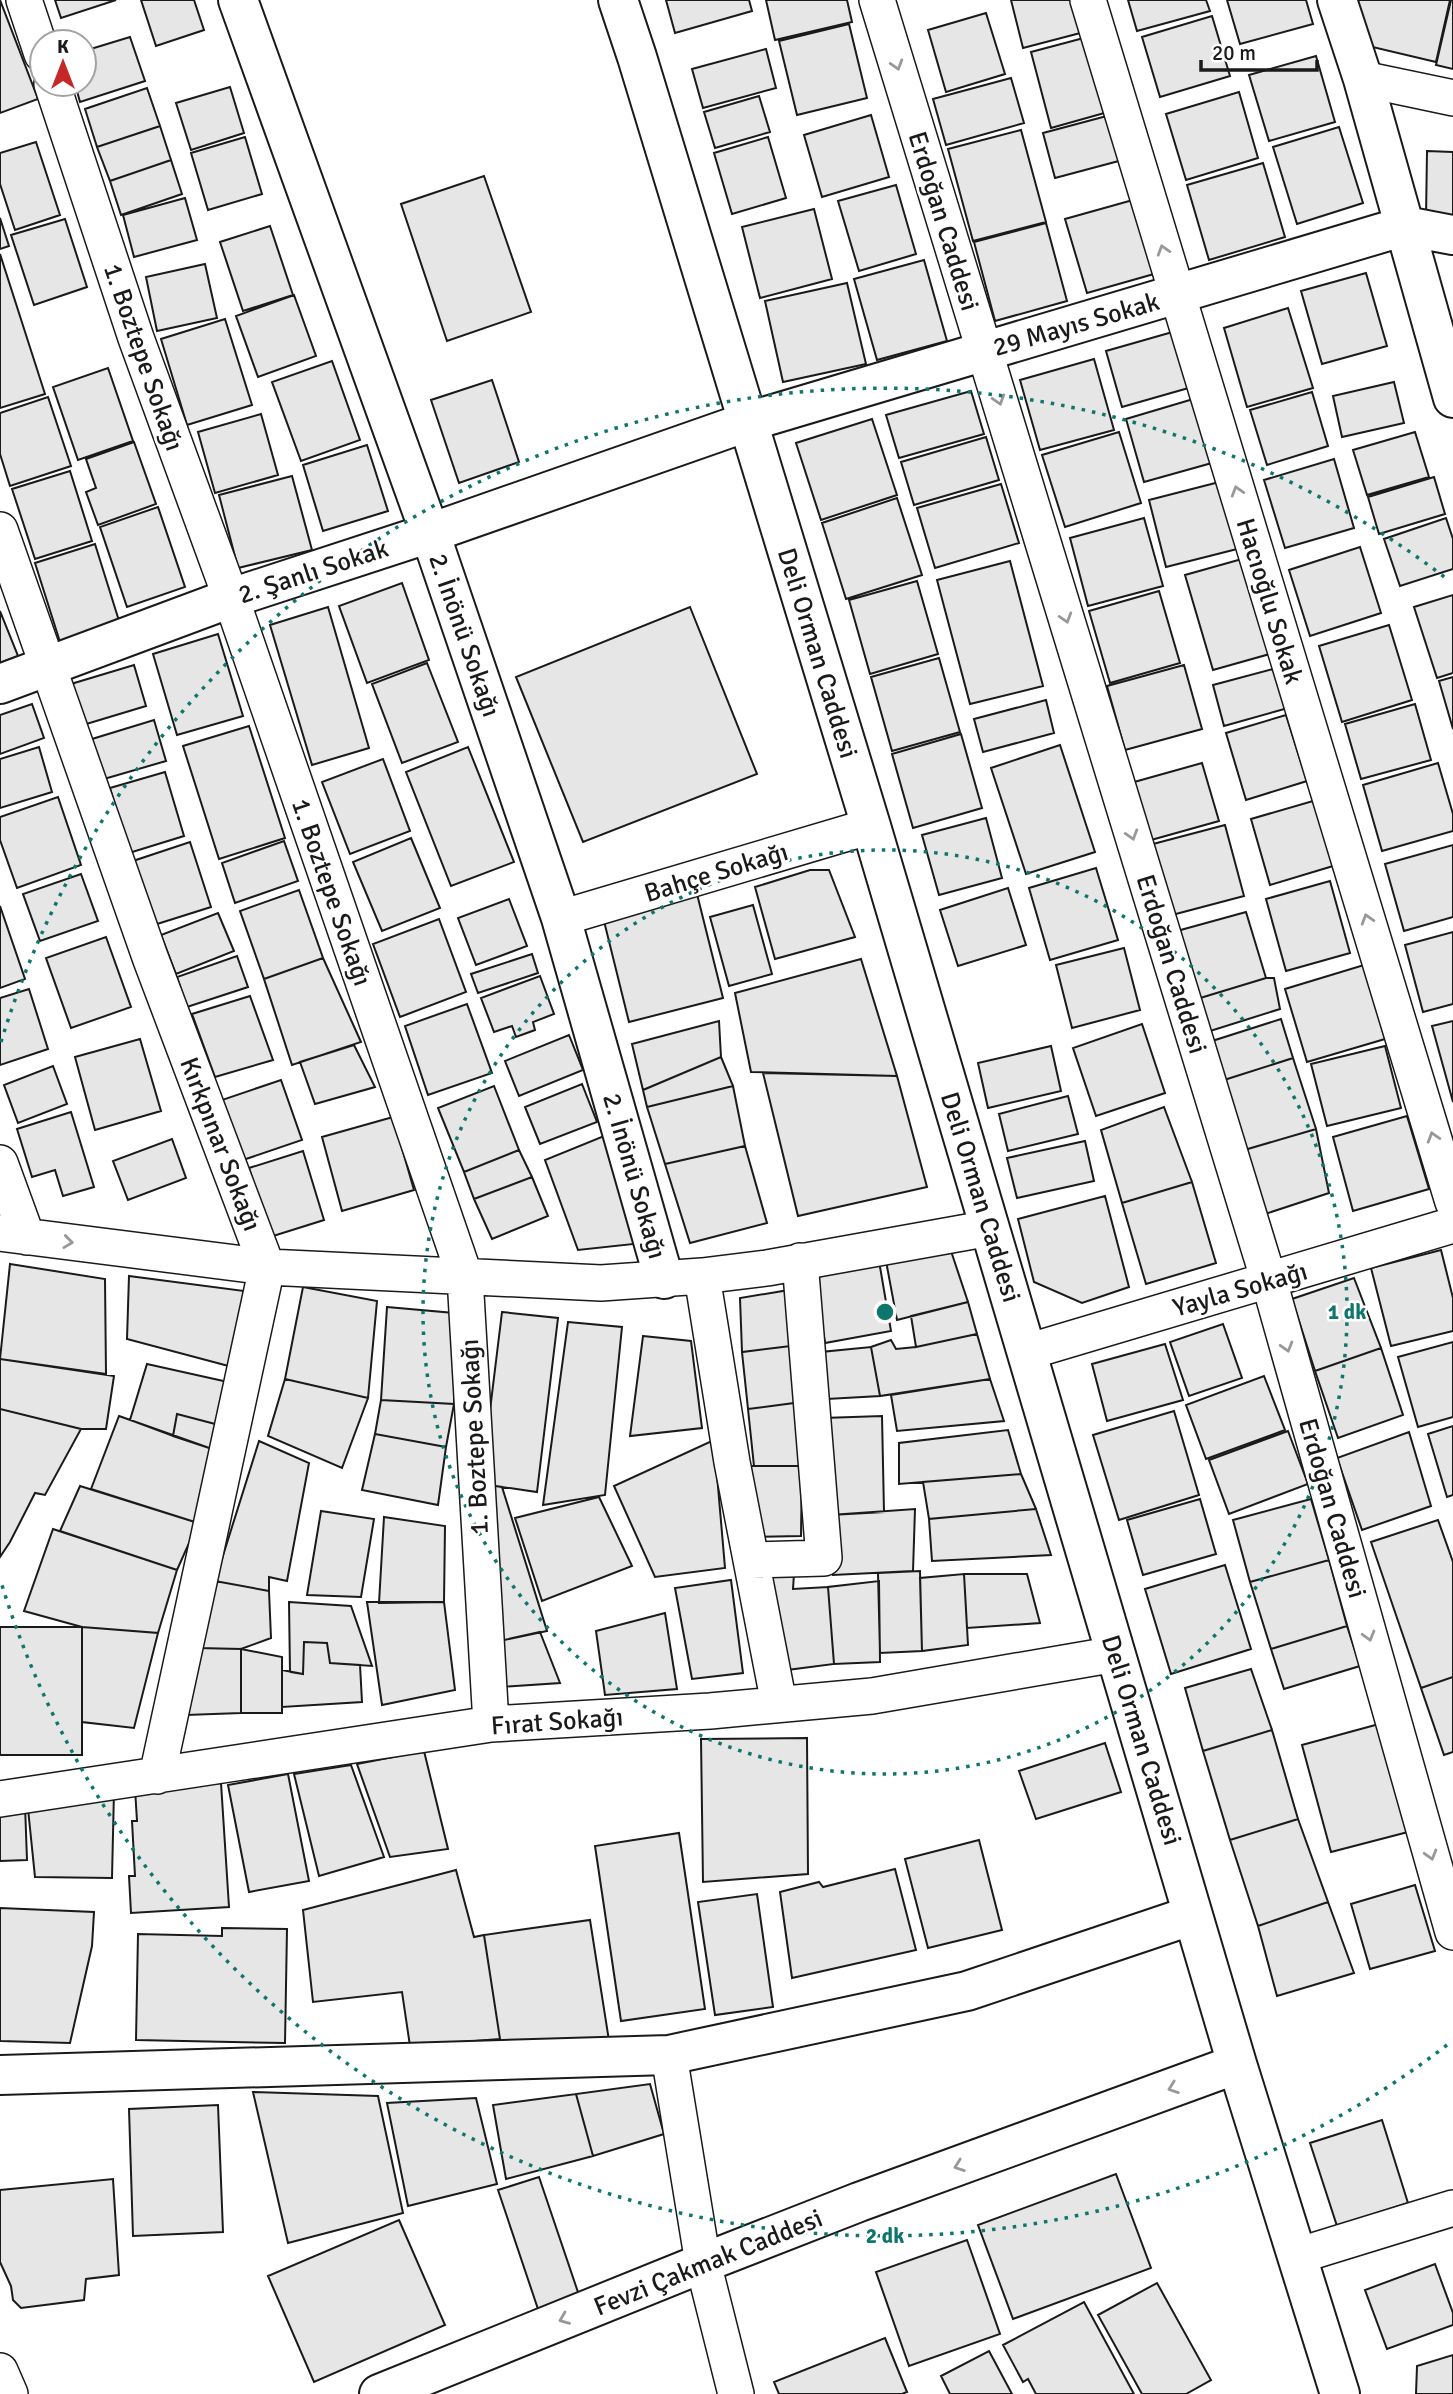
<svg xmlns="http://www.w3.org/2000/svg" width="1453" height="2394" viewBox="0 0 1453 2394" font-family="Signika,sans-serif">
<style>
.building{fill:#e6e6e6;stroke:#1a1a1a;stroke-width:2}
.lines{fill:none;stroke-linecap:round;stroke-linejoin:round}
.street-casing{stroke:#1a1a1a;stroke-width:38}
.secondary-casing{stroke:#1a1a1a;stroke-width:42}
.street{stroke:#fff;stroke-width:35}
.secondary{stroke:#fff;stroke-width:38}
.oneway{stroke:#989898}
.ring{fill:none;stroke:#0f766e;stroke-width:3.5;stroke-dasharray:3.5 7}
.labels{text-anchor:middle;stroke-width:5;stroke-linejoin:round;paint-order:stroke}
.street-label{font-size:26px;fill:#1a1a1a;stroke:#fff}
.centre{fill:#0f766e;stroke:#fff;stroke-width:3.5}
.ring-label{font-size:21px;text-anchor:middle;font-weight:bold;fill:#0f766e;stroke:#fff;stroke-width:5;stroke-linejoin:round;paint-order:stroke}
</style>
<rect width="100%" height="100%" fill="#fff"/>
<path class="building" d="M0 0 38 99 0 113Z
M55 0H116L61 18Z
M141 0H194L204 30 156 46Z
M666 0H749L752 11 675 33Z
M766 0H847L852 22 775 40Z
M1011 0H1080L1088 31 1023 48Z
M1128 0H1206L1210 11 1137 31Z
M1227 0H1306L1313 24 1240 44Z
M1356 0H1450L1436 62 1364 45Z
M1451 0H1453V69L1436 65Z
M986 13 1005 74 946 92 928 30Z
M1212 16 1230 76 1160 97 1142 37Z
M849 24 867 98 797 115 779 41Z
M1095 35 1115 110 1051 128 1031 52Z
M130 37 145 81 80 102 75 84H84V51Z
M766 49 776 88 703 108 692 69Z
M1316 56 1335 122 1269 141 1249 75Z
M1011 78 1024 123 946 145 933 99Z
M230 87 244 133 191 150 176 103Z
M147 88 160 126 97 147 85 109Z
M1239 92 1258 158 1186 180 1166 114Z
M759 96 770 132 715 148 704 112Z
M1118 113 1130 158 1055 178 1043 133Z
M871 115 889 177 822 197 804 135Z
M160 126 171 160 110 181 97 147Z
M1339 127 1363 203 1297 224 1273 147Z
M1021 130 1046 222 973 241 948 149Z
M245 137 262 194 208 210 191 153Z
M768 137 786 198 732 214 714 153Z
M36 142 60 215 15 230 0 184V153Z
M1427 151 1453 152V219L1426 217Z
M171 160 182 194 121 215 110 181Z
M1263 163 1285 237 1209 260 1187 185Z
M484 176 531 312 447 341 401 204Z
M896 185 916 254 859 271 838 201Z
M185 198 197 240 134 257 123 215Z
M1140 198 1161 272 1087 293 1065 219Z
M814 209 832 279 760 298 742 227Z
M0 218 9 246 0 249Z
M65 219 87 287 34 305 11 235Z
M1046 223 1067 301 995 321 974 242Z
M270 226 293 295 243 311 220 242Z
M0 254 45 394 0 408Z
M924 260 947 341 877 360 854 279Z
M205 264 217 318 157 331 146 277Z
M1366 273 1387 346 1322 364 1301 291Z
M847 283 866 364 783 382 765 301Z
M294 295 316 356 258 377 236 316Z
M1288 308 1313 388 1247 407 1224 328Z
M225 319 252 405 187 425 161 339Z
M1183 329 1199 385 1122 407 1106 351Z
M1094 359 1114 430 1040 450 1020 380Z
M332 361 360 440 301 461 272 382Z
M108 368 133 441 78 460 53 387Z
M492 380 519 462 459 483 431 400Z
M1394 382 1404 423 1342 437 1333 396Z
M971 391 984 434 899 458 886 415Z
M1312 392 1328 446 1267 465 1250 410Z
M48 397 71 466 10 486 0 454V413Z
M1200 397 1219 461 1144 482 1126 419Z
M261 414 278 475 215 493 198 432Z
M872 419 897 495 821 520 796 443Z
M1119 432 1141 503 1065 527 1042 455Z
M1415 432 1429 477 1367 495 1353 450Z
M986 437 999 480 914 505 901 462Z
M134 442 156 504 98 525 86 492 96 488 86 459Z
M367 445 388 511 323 531 303 465Z
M1334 459 1354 528 1285 548 1264 480Z
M70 471 92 541 35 559 12 489Z
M292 476 312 550 238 568 219 495Z
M1434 477 1445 514 1379 534 1368 497Z
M1231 479 1249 546 1166 567 1149 500Z
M1001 484 1019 543 935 568 917 508Z
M897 498 922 575 846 599 822 523Z
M158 507 185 587 127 607 100 527Z
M1144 518 1163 586 1088 606 1070 538Z
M1446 518 1453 539V569L1400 586 1384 539Z
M95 544 120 624 60 642 35 563Z
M1360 547 1381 613 1310 636 1289 570Z
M1249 557 1277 652 1213 670 1185 575Z
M1010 561 1043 686 970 704 937 580Z
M917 581 938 654 870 674 849 600Z
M402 583 429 660 367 683 339 606Z
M1159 591 1180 663 1110 683 1089 611Z
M1453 595V673L1437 678 1414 607Z
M328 607 369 748 312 765 270 625Z
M690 607 757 774 583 842 516 677Z
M0 611 18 656 0 663Z
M1389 625 1412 700 1342 722 1319 646Z
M218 634 243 716 177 735 153 654Z
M939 658 960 732 892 751 871 677Z
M427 663 458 742 402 763 372 684Z
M134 665 146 706 83 725 71 684Z
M1184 665 1202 729 1125 750 1107 686Z
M1277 668 1288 708 1224 726 1213 685Z
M1453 677V729L1439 681Z
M1046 700 1054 733 983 752 974 719Z
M32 704 44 738 0 754V715Z
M1415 704 1431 760 1361 779 1345 724Z
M1286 715 1307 781 1246 800 1226 733Z
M154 720 166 761 104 779 92 739Z
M249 726 285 838 219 859 183 746Z
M961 734 982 808 913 828 892 754Z
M1060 745 1095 852 1026 874 991 768Z
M39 747 52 792 0 808V759Z
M468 747 514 862 451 886 406 772Z
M383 759 410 831 350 854 322 782Z
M1202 763 1219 821 1144 842 1127 784Z
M1438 763 1453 814V831L1382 851 1363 785Z
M165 772 184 836 129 853 110 788Z
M58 797 81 865 17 888 0 840V817Z
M1313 801 1333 866 1270 885 1251 819Z
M986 818 1002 878 939 895 922 835Z
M1225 825 1244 896 1172 915 1153 844Z
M411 838 440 908 382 931 353 862Z
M284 841 298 881 235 903 222 863Z
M190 842 211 907 154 925 133 861Z
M1453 845V917L1404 931 1385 864Z
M1096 868 1118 940 1050 960 1029 888Z
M810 870H829L855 937 775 959 755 887Z
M81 874 98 921 40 941 23 894Z
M1330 881 1350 953 1286 971 1266 899Z
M1008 888 1026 945 958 966 940 910Z
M299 890 323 958 264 979 240 911Z
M697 894 723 998 629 1022 603 917Z
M509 899 527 946 476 965 458 918Z
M753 905 772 974 729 986 710 917Z
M0 906 25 979 0 988Z
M1246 912 1266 978 1197 999 1177 931Z
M218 913 234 951 176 974 161 935Z
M439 919 466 992 400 1017 373 944Z
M1453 932V1004L1423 1012 1405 945Z
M106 937 131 1007 71 1028 46 958Z
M1124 948 1140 1010 1072 1028 1056 965Z
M532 954 538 973 478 993 471 974Z
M237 956 248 987 187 1007 177 977Z
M323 958 361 1042 292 1065 264 979Z
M861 959 897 1076 751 1072 735 993Z
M1364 965 1385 1039 1307 1062 1285 989Z
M540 976 554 1014 533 1022 535 1030 516 1037 512 1026 494 1032 481 998Z
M1266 978H1274L1280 1009 1207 1032 1197 999Z
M29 989 48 1049 0 1065V998Z
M250 996 273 1060 215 1077 192 1014Z
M467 1004 492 1073 428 1095 405 1026Z
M1281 1019 1293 1058 1221 1081 1209 1042Z
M719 1021 721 1057 643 1090 632 1044Z
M1453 1021V1102L1432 1026Z
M1142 1024 1165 1093 1096 1116 1073 1048Z
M569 1035 583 1070 519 1096 505 1061Z
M140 1039 161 1111 95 1130 75 1057Z
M354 1045 375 1087 315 1104 300 1062Z
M1051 1046 1061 1091 988 1108 978 1063Z
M1385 1046 1401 1108 1327 1126 1311 1064Z
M721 1057 733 1086 647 1107 643 1090Z
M1293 1058 1316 1129 1241 1151 1221 1081Z
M53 1066 67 1104 18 1123 4 1085Z
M763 1073 897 1076 927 1187 798 1216Z
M281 1080 302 1140 240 1161 219 1101Z
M582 1084 597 1122 540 1144 525 1107Z
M494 1086 519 1150 464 1172 438 1108Z
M733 1086 745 1146 665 1164 647 1107Z
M1068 1096 1078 1134 1008 1151 999 1114Z
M1164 1107 1192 1182 1122 1203 1101 1130Z
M71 1112 94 1187 63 1196 55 1170 32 1177 17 1129Z
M1407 1116 1429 1189 1353 1211 1333 1137Z
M393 1117 414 1190 342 1211 322 1137Z
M1316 1129 1329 1193 1259 1216 1241 1151Z
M604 1136 643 1243 578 1250 545 1160Z
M172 1139 186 1178 128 1200 113 1161Z
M1085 1141 1094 1181 1017 1198 1007 1158Z
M745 1146 767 1223 690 1243 665 1164Z
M519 1150 532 1177 474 1199 464 1172Z
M303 1151 324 1220 270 1237 249 1168Z
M532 1177 548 1216 492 1239 474 1199Z
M1192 1182 1216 1263 1146 1284 1122 1203Z
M1105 1196 1129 1287 1082 1303 1034 1282 1018 1219Z
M1441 1250 1453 1298V1331L1391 1346 1371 1268Z
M951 1251 968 1302 897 1320 886 1261Z
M879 1261 891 1331 825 1343 814 1277Z
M10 1264 105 1279 106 1374 0 1359Z
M129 1276 252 1292 236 1368 127 1339Z
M1354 1278 1381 1348 1315 1371 1292 1299Z
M303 1287 377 1301 368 1398 285 1379Z
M789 1290 799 1345 742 1352 740 1298Z
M968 1302 977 1334 916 1347 911 1316Z
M387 1307 454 1313V1404L381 1400Z
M502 1312 558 1318 537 1492 481 1484Z
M568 1322 622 1327 605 1495 543 1505Z
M1223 1324 1242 1378 1189 1396 1170 1342Z
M977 1334 990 1379 880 1396 871 1347 891 1340 896 1349 916 1347Z
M643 1336 691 1341 702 1428 630 1436Z
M1453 1342V1417L1418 1427 1398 1357Z
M1165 1344 1183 1400 1107 1421 1092 1364Z
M799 1345 802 1402 748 1409 742 1352Z
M871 1347 880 1396 827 1399 821 1352Z
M1381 1348 1403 1415 1338 1438 1315 1371Z
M0 1359 114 1376 106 1429H81L0 1409Z
M147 1364 228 1382 219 1425 177 1414 173 1436 130 1420Z
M1264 1376 1285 1430 1206 1459 1186 1405Z
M285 1379 368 1398 342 1468 268 1436Z
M990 1379 1004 1421 897 1431 891 1395Z
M381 1400 454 1404 446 1447 375 1434Z
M802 1402V1466H754L748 1409Z
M0 1409 81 1429 45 1495 35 1493 10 1542 0 1557Z
M1174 1411 1199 1495 1119 1520 1093 1435Z
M177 1414 219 1425 212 1449 173 1436Z
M119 1416 212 1449 198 1523 91 1489Z
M882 1416 884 1512 831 1515 823 1418Z
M1453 1426V1495L1447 1497 1428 1434Z
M1008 1430 1021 1474 899 1484V1443Z
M1288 1431 1308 1484 1229 1514 1209 1460Z
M1409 1432 1431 1506 1362 1530 1337 1458Z
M375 1434 446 1447 438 1505 362 1490Z
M714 1440 725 1568 655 1577 614 1486Z
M259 1441 309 1463 287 1581 269 1577V1591L215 1581Z
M746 1466H802L801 1536 755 1537Z
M1021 1474 1036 1509 929 1519 923 1482Z
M481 1484 502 1487 547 1631 495 1642Z
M80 1486 198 1523 177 1570 60 1531Z
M599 1497 632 1566 542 1601 515 1518Z
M1200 1499 1216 1554 1143 1575 1127 1520Z
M1311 1499 1329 1560 1250 1582 1233 1520Z
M915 1509 913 1571 833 1575 831 1515Z
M1036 1509 1051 1555 932 1561 929 1519Z
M321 1511 374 1519 361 1597 307 1595Z
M384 1517 445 1526 444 1602 379 1603Z
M1438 1520 1453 1562V1677L1421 1688 1371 1542Z
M53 1529 177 1570 158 1633 82 1627 24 1611Z
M1329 1560 1347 1626 1271 1649 1250 1582Z
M1225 1565 1251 1649 1171 1674 1145 1589Z
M920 1571 922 1651 880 1653 878 1573Z
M772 1574H794L793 1589 828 1587 834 1664 779 1671Z
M964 1574H1027L1040 1623 967 1628Z
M964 1574 968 1645 922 1651 920 1578Z
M731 1580 743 1673 692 1679 675 1588Z
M215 1581 269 1591 271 1638 241 1649 198 1648Z
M879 1581 880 1662 834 1664 828 1587Z
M289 1602 351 1606 372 1666 330 1663 327 1643 304 1642 303 1674 290 1672Z
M367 1602H444L455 1690 382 1705Z
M665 1613 677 1689 605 1695 596 1631Z
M1347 1626 1360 1666 1284 1689 1271 1649Z
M0 1627H82V1755H0Z
M82 1627 158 1633 134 1728 82 1722Z
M540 1632 560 1683 499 1687 495 1642Z
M304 1642 327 1643 330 1663 360 1665 362 1702 282 1707V1670L303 1674Z
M198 1648 241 1649V1713L186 1715Z
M241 1649 282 1657V1713H241Z
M1251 1669 1272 1730 1203 1751 1185 1688Z
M1453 1677V1752L1444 1755 1421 1688Z
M1379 1724 1408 1832 1331 1852 1302 1745Z
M1272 1730 1298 1819 1230 1840 1203 1751Z
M807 1738 808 1874 703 1882 701 1739Z
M1105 1743 1121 1792 1036 1819 1019 1771Z
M424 1751 448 1849 390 1857 357 1764Z
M351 1765 384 1857 319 1876 294 1774Z
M288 1774 309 1881 249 1892 228 1785Z
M221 1783 229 1907 131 1913 129 1876H135L132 1821H137L135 1789Z
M114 1791 112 1878 35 1877 27 1799Z
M25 1805 27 1860 0 1861V1808Z
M1298 1819 1328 1902 1258 1926 1230 1840Z
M679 1833 705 2009 621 2021 595 1846Z
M979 1840 1002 1930 928 1948 905 1859Z
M895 1869 916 1950 792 1978 780 1892 819 1882 823 1887Z
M456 1870 474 1937 484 1935 500 2039 410 2046 402 1992 313 2002 303 1910Z
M1415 1885 1435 1951 1370 1969 1351 1904Z
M757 1894 773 2007 715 2015 698 1902Z
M1328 1902 1354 1973 1277 1996 1258 1926Z
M0 1908 94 1912 92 1946 70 2043 0 2041Z
M590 1920 610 2047 502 2052 484 1935Z
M222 1928 287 1929 285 2043 136 2040 138 1934 222 1936Z
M650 2084 664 2134 593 2156 576 2094Z
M253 2092 378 2096 403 2213 288 2243Z
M576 2094 593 2156 506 2179 493 2105Z
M476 2098 497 2184 408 2206 387 2103Z
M218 2105 223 2232 133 2236 129 2109Z
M1382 2120 1408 2203 1337 2226 1310 2143Z
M1116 2174 1151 2268 1013 2319 978 2225Z
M539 2177 582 2304 541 2318 498 2190Z
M113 2179 119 2275 86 2279 84 2300 21 2308 13 2300 11 2286 0 2262V2190Z
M399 2220 445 2325 314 2382 268 2276Z
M967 2240 1000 2334 909 2366 876 2272Z
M1435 2264 1453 2313V2325L1387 2349 1365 2290Z
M1157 2283 1211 2380 1186 2394H1142L1098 2315Z
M1084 2302 1134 2394H1036L1028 2379 1023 2382 1003 2345Z
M885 2338 907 2392 902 2394H779L774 2382Z
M989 2351 1012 2394H950L941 2376Z
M1453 2355V2394H1416L1417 2366Z"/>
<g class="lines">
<defs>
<path id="street" d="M24 0 42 54
M877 0 1269 1281 1453 1932
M1088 0 1453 1202
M1363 79 1453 98
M52 84 136 338 231 598 465 1277 491 1724
M0 530 150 957 267 1267 157 1776
M561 918 871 826
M0 1163 27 1237
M0 1233 267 1267 601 1283 702 1276 767 1268 990 1228
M702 1276 732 1462 779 1704
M1027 1352 1453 1225
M751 1560 824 1558 800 1261
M0 1799 491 1724 710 1711 872 1696 1116 1654
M669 2055 703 2263 736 2394
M1297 2256 1453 2208
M0 2371 10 2394"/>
<path id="secondary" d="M238 0 430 533 561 918 664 1279
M618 0 637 57 871 826 1237 2064 1340 2394
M1337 0 1363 79 1453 398
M0 684 231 598 430 533 747 422 1405 226 1453 235
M0 2075 669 2055 967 1991 1193 1915
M379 2394 703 2263 859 2202 1237 2064"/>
</defs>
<use href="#street" class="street-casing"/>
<use href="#secondary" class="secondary-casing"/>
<use href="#street" class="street"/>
<use href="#secondary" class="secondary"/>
</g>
<defs><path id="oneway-chevron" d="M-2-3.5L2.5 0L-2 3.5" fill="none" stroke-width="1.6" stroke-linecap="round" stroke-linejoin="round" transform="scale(1.75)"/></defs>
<g class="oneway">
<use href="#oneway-chevron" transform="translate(897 65) rotate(73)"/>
<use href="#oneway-chevron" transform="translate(1163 250) rotate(-107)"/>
<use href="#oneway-chevron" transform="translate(999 400) rotate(73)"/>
<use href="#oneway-chevron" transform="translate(1237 491) rotate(-107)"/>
<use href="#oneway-chevron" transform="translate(1066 618) rotate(73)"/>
<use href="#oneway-chevron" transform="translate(1132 835) rotate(73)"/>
<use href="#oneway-chevron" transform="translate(1367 919) rotate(-107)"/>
<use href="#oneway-chevron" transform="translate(1433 1137) rotate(-107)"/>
<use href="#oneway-chevron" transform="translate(68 1242) rotate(7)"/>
<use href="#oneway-chevron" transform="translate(1287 1347) rotate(74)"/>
<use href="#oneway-chevron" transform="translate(1369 1636) rotate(74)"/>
<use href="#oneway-chevron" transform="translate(1431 1855) rotate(74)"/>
<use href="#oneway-chevron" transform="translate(1173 2088) rotate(160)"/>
<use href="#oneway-chevron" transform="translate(959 2166) rotate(160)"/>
<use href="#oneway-chevron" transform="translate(564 2319) rotate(158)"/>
</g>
<g class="ring">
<circle cx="885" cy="1312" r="462"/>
<path d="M1447 2045A924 924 0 0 1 1 1582M1 1042A924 924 0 0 1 1447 579"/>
</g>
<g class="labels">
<g class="street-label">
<text transform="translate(944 221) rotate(73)" y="9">Erdoğan Caddesi</text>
<text transform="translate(1076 324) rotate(-16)" y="9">29 Mayıs Sokak</text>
<text transform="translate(144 357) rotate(71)" y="9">1. Boztepe Sokağı</text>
<text transform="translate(313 571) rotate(-18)" y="9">2. Şanlı Sokak</text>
<text transform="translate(1270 601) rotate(73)" y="9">Hacıoğlu Sokak</text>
<text transform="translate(465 635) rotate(71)" y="9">2. İnönü Sokağı</text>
<text transform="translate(818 653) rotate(73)" y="9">Deli Orman Caddesi</text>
<text transform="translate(716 872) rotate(-17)" y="9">Bahçe Sokağı</text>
<text transform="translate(332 892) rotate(71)" y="9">1. Boztepe Sokağı</text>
<text transform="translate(1172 964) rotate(73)" y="9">Erdoğan Caddesi</text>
<text transform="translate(221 1144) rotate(69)" y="9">Kırkpınar Sokağı</text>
<text transform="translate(635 1176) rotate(74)" y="9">2. İnönü Sokağı</text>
<text transform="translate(981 1197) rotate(73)" y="9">Deli Orman Caddesi</text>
<text transform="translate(1240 1289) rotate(-16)" y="9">Yayla Sokağı</text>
<text transform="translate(474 1437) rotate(-93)" y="9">1. Boztepe Sokağı</text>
<text transform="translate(1333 1508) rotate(74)" y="9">Erdoğan Caddesi</text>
<text transform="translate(557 1721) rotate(-4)" y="9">Fırat Sokağı</text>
<text transform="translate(1142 1740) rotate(73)" y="9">Deli Orman Caddesi</text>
<text transform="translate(708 2262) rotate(-22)" y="9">Fevzi Çakmak Caddesi</text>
</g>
</g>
<circle cx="885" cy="1312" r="10" class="centre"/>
<g class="ring-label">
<text x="1347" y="1319">1 dk</text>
<text x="885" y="2243">2 dk</text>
</g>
<g transform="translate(63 63)"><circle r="33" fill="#ffffff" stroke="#a3a3a3" stroke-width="2"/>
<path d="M0-5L12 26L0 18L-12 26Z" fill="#c62828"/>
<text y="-10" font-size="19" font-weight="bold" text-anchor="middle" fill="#1a1a1a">K</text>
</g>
<path d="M1201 60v10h116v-10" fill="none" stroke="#1a1a1a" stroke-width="3.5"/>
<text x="1212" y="60" font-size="21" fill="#1a1a1a" stroke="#ffffff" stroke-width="5" paint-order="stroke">20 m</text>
</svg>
